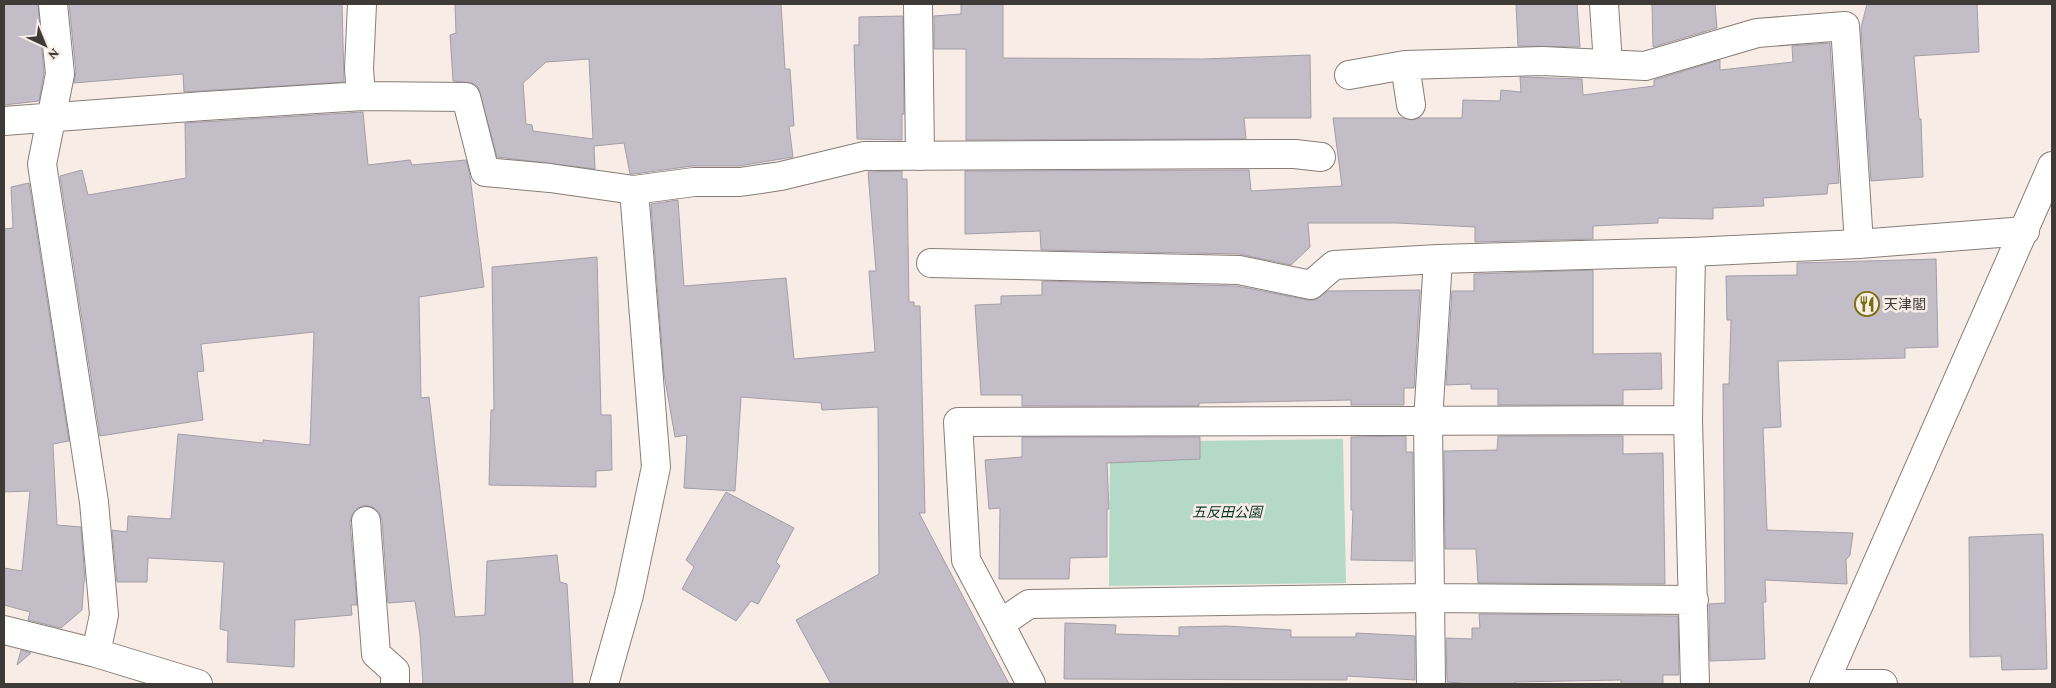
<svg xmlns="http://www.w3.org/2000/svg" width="2056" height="688" viewBox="0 0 2056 688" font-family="'Crimson Pro','Noto Sans JP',serif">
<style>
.green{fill:#b5d9c7}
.building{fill:#c2bdc6;stroke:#a39ea7;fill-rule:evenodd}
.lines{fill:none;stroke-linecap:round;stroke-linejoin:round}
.street-casing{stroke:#877d77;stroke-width:30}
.secondary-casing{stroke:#877d77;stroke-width:30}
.street{stroke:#fff;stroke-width:28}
.secondary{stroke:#fff;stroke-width:28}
.labels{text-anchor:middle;stroke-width:5;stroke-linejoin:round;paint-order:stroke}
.poi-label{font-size:14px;fill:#3e3a37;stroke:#f8ede6;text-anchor:start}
.park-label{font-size:14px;font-style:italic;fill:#043222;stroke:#f8ede6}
</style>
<rect width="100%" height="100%" fill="#f8ede6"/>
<path class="green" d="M1343 439 1346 583 1109 586 1110 442Z"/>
<path class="building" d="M4 4H38L44 73 39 101 4 105Z
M69 4H342L344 82 184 92 183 74 74 83 76 72Z
M455 4H781L785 69H790L794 126H789L793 157 739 166H692L634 174H630L624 143 594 146 595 169 497 157 478 87 472 83 453 81 450 35 456 33ZM589 59 593 139 533 131 532 125 526 124 523 83 546 62Z
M961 4H1003V58L1203 59 1310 55 1311 118H1244L1246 139 966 140V49H934V16L961 14Z
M1516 4H1577L1580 47 1518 46Z
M1652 4H1715L1717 28 1653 47Z
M1867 4H1977L1979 52 1914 56 1919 119H1921L1923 177 1871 181 1861 28Z
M903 16 904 114H902V140L857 139 854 45H859V17Z
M1830 43 1839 183 1828 184 1827 194 1763 198 1764 206 1713 208V219L1658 218V223L1593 226V239L1475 242V227L1397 223H1308L1310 247 1291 265 1239 254 1041 250 1040 231 965 234V171L1249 170 1251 191 1342 186 1333 118H1404L1413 120 1418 118H1462L1463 100 1500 101 1501 90 1521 92 1520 77 1582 79 1583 95 1654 86V80L1720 60V70L1793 62 1792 46Z
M363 112 368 165 410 160 412 165 466 160 470 176 484 287 419 297 421 398 429 397 455 617 485 615 487 561 557 555 560 582 567 584 573 684H423L420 635 415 601 388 603 382 520 379 512 372 507 365 505 358 508 352 515 350 522 357 605H351L352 615 295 620 294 667 227 662 228 631 220 629 224 562 148 558 147 582H117L112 530 127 532 128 516 171 519 178 434 263 443V440L310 445 314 332 201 344 204 371 197 372 203 420 100 436 60 176 82 170 88 195 186 178 185 123Z
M902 171V179H907L909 302H914V306H920L925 513H919L1009 684H831L796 620 879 574 878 407 822 410 821 403 741 397 735 491 684 488 687 435 675 437 664 374 651 204 678 200 684 286 786 278 794 359 875 352 869 271H876L868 172Z
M29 183 69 441 53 444 57 525 81 527 85 581H84L82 610 61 628 28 620 30 612 4 605V568L22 571 30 491 4 492V229L13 228 11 187Z
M597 257 601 415H611L612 470 596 471V487L489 485 491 410H494L492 267Z
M1936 259 1938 347 1905 348V358L1778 361 1781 427 1763 428 1767 530 1853 533 1850 555 1846 560 1847 584 1765 580 1766 602H1763L1765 659 1710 661 1709 604 1725 603 1723 384H1729L1731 320H1727L1726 276 1797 275V263Z
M1593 270V354L1661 353 1662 389 1623 390V405H1498V389H1471V384L1446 385 1452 291H1474V274Z
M1042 281 1237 286 1308 300H1315L1328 291 1420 290 1414 388H1404V405H1351V400L1199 403V406H1022V395H981L975 305 1001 304V296L1042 295Z
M1406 436V452H1413V561L1351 560 1353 510H1351V437Z
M1498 436H1623V454L1663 453 1665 584 1478 583 1476 549H1445L1444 451 1497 450Z
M1022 437H1200V459L1107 463 1109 509H1107V557L1070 558 1069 579H999L1000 508 989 509 985 460 1022 457Z
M726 492 794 528 776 562 780 566 758 604 751 601 736 621 682 589 694 567 686 560Z
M2043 534 2047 669 2002 670 2001 656 1970 657 1969 537Z
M1479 614 1678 616 1679 675H1663V684H1621V680L1515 682V684H1473L1447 682 1446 638 1472 639V628H1480Z
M1065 623 1116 625 1115 634 1179 636V627L1227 626 1291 630V637H1356V633L1415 636V680L1347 676V680L1064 679Z
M21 650 31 653 17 665Z"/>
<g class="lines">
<defs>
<path id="street" d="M53 4 60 74 42 164 94 502 104 615 96 653
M918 4 920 156
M1604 4 1608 64
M1405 65 1411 105
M1349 75 1405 65 1543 61 1645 66 1757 33 1845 26 1859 244
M361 96 359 69 362 4
M4 121 204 106 363 96 466 97 485 172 550 178 634 190 694 182H740L781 176 864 156 1295 154 1321 157
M1691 252 1688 420 1695 684
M931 263 1239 270 1311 285 1334 265 1438 259 1691 252 1859 244 2025 231
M1688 420 958 422 966 560 1000 624 1029 604 1428 598 1694 600
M366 521 376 654 395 671V684
M1000 624 1031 684
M4 630 96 653 198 684
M604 684 629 595 656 467 634 190
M1431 684 1428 421 1438 259
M1824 684H1883"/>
<path id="secondary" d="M1824 684 2052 166"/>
</defs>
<use href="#street" class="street-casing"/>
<use href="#secondary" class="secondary-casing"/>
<use href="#street" class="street"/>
<use href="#secondary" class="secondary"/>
</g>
<defs>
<symbol id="restaurant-ring" viewBox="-11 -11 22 22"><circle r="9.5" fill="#f8ede6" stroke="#7a6f0e" stroke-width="1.5"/><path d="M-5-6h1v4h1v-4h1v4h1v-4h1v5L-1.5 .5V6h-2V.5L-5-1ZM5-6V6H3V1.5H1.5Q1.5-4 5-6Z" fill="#7a6f0e"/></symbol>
</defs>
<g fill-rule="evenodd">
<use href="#restaurant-ring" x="1853" y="290" width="28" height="28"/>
</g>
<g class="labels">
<g class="poi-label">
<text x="1884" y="309">天津閣</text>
</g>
<g class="park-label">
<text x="1227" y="517">五反田公園</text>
</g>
</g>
<rect width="2056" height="688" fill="none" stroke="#3e3a37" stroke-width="10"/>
<g transform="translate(45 45) rotate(136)" stroke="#f8ede6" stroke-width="4" paint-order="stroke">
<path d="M0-4L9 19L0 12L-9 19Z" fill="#3e3a37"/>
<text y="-8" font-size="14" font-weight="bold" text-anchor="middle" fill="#3e3a37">N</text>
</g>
</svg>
